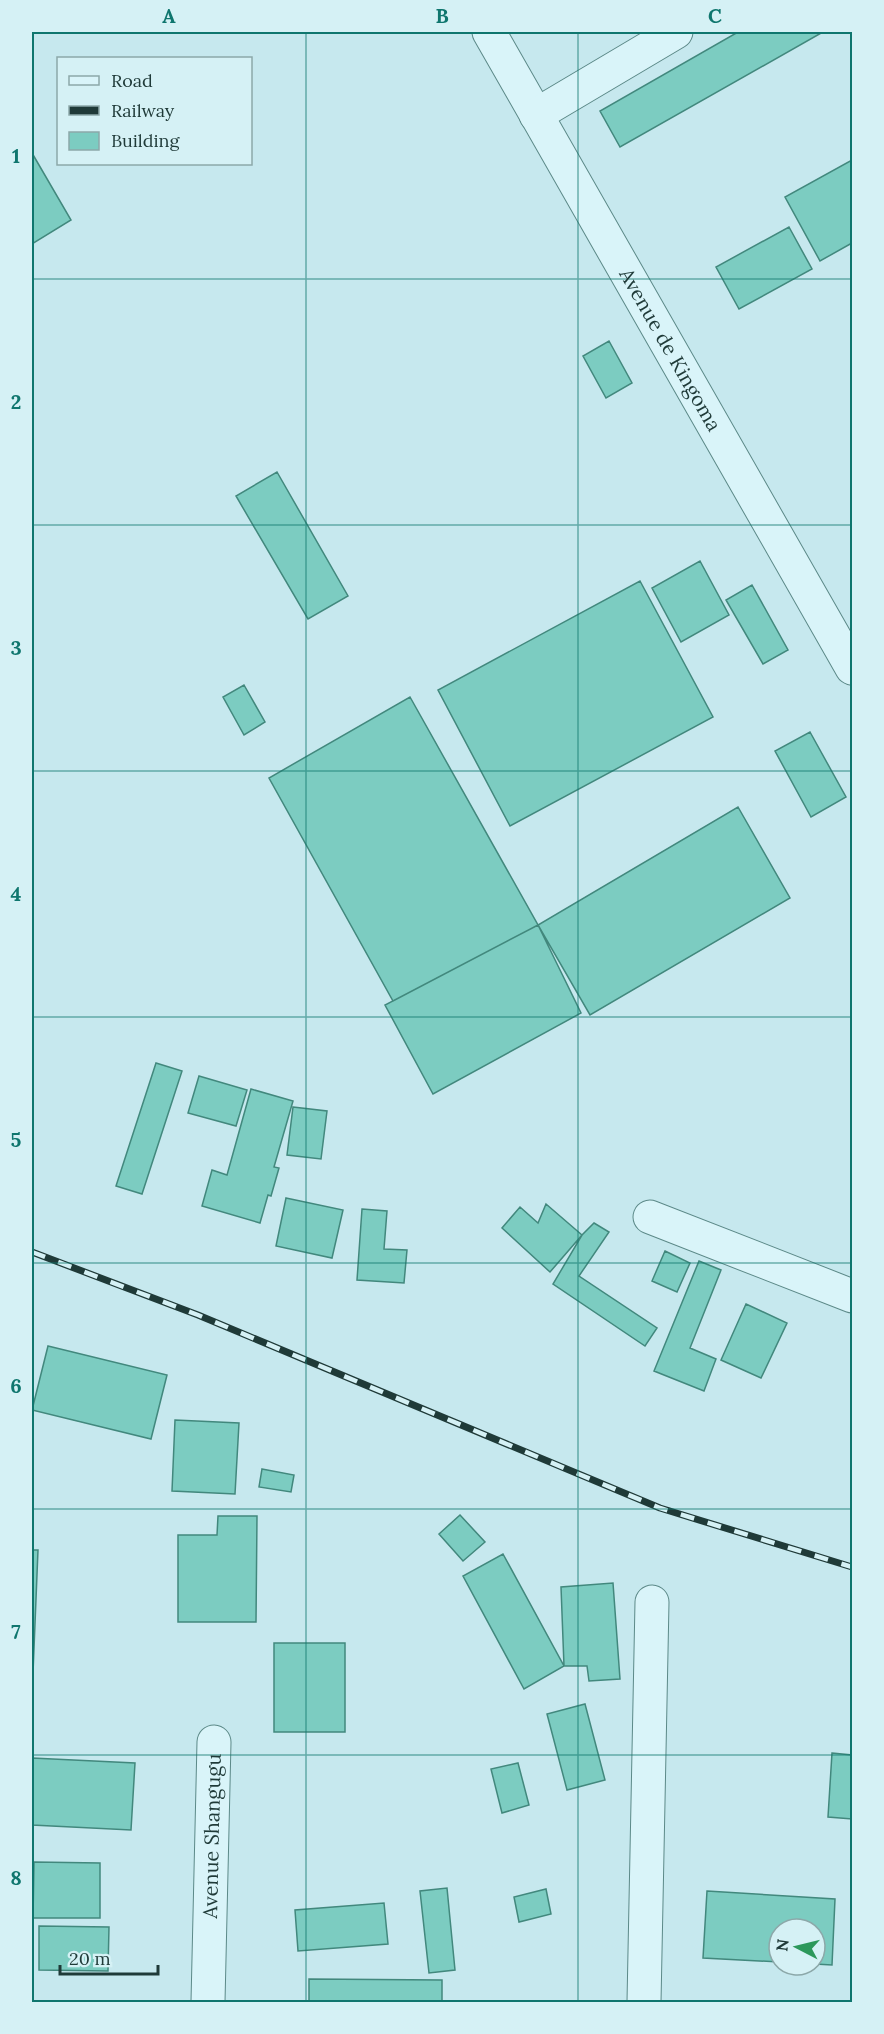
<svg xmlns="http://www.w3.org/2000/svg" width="884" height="2034" viewBox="0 0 884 2034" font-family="Lora,serif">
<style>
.building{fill:#7cccc1;stroke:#42887d;stroke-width:1.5}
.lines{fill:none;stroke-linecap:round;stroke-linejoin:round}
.minor-casing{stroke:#5c8988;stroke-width:35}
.minor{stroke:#d9f4f9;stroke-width:33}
.rail-casing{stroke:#1f3a38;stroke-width:7}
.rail{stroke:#d5f1f5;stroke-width:4.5;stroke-dasharray:14;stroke-linecap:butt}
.grid{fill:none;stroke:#0f766e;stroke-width:1.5;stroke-opacity:0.55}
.labels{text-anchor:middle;stroke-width:5;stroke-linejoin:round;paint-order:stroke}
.street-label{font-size:20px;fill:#1f3a38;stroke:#d5f1f5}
.neatline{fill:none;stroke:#0f766e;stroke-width:2}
.grid-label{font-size:20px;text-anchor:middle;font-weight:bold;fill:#0f766e}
</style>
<rect width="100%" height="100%" fill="#c6e8ee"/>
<path class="building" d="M738 32H823L620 147 600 111Z
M32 153 71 220 32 244Z
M852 160V243L820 261 785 197Z
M789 227 812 269 739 309 716 267Z
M609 341 632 383 606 398 583 356Z
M277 472 348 596 308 619 236 496Z
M700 561 729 615 681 642 652 588Z
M640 581 713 717 510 826 438 690Z
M752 585 788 650 763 664 726 600Z
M244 685 265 722 244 735 223 697Z
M410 697 538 925 393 1001 269 778Z
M810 732 846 797 811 817 775 751Z
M738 807 790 898 590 1015 538 925Z
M538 925 581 1013 433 1094 385 1005Z
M156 1063 182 1071 142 1194 116 1186Z
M199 1076 247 1090 236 1126 188 1113Z
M251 1089 293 1101 274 1167 279 1168 271 1196 268 1195 260 1223 202 1206 212 1170 227 1175Z
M293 1107 327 1111 321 1159 287 1155Z
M286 1198 343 1210 332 1258 276 1246Z
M546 1204 582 1235 550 1272 502 1228 520 1207 538 1223Z
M362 1209 387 1211 384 1249 407 1250 404 1283 357 1280Z
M594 1223 609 1232 579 1276 657 1328 645 1346 553 1284 582 1235Z
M665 1251 690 1263 677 1292 652 1281Z
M699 1261 721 1270 690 1348 716 1359 704 1391 654 1371Z
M746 1304 787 1323 761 1378 721 1360Z
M48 1346 167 1375 151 1439 32 1410Z
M175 1420 239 1423 235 1494 172 1491Z
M262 1469 294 1475 291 1492 259 1487Z
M460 1515 485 1542 463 1561 439 1534Z
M218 1516H257L256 1622H178V1535H217Z
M32 1550H38L33 1673H32Z
M503 1554 564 1666 524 1689 463 1576Z
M613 1583 620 1679 589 1681 587 1666H564L561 1587Z
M274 1643H345V1732H274Z
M585 1704 605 1780 567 1790 547 1714Z
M832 1753 852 1755V1819L828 1817Z
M32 1758 135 1763 131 1830 32 1825Z
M518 1763 529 1805 502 1813 491 1769Z
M34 1862 100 1863V1918H33Z
M447 1888 455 1970 429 1973 420 1891Z
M546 1889 551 1914 519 1922 514 1897Z
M707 1891 835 1899 832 1965 815 1964V1929H779V1962L703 1958Z
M384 1903 388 1944 298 1951 295 1910Z
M39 1926 109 1927 108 1971 39 1970Z
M309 1979 442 1980V2002H309Z"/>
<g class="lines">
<defs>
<g id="minor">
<path id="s1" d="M489 32 852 668"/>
<path d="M536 115 676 32"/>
<path d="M650 1217 852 1296"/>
<path id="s2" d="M208 2002 214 1742"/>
<path d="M644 2002 652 1602"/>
</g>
</defs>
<use href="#minor" class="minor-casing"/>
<use href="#minor" class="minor"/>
<defs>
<path id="rail" d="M32 1252 198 1315 660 1508 852 1567"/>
</defs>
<use href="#rail" class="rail-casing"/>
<use href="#rail" class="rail"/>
</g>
<path class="grid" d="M306 32V2002M578 32V2002M32 279H852M32 525H852M32 771H852M32 1017H852M32 1263H852M32 1509H852M32 1755H852"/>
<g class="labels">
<g class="street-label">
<text dy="7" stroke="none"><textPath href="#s1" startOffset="366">Avenue de Kingoma</textPath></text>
<text dy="7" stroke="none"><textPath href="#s2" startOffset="166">Avenue Shangugu</textPath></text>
</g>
</g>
<rect width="884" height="2034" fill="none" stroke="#d5f1f5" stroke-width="66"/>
<rect x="57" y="57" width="195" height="108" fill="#d5f1f5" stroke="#8ca8a9" stroke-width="1.5"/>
<rect x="69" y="76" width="30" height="9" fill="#d9f4f9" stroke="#8ca8a9" stroke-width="1.5"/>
<text x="111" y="87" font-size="18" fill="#1f3a38">Road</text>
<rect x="69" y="106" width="30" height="9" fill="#1f3a38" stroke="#8ca8a9" stroke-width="1.5"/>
<text x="111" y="117" font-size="18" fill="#1f3a38">Railway</text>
<rect x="69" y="132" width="30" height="18" fill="#7cccc1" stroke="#8ca8a9" stroke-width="1.5"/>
<text x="111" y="147" font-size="18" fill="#1f3a38">Building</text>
<g transform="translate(797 1947) rotate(277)"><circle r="28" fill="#d5f1f5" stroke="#8ca8a9" stroke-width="1.5"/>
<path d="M0-4.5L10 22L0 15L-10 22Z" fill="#2c985b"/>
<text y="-9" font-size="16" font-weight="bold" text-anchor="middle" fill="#1f3a38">N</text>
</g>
<path d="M60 1965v9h98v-9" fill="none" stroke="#1f3a38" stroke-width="3"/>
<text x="69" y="1965" font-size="18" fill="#1f3a38" stroke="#d5f1f5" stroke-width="4.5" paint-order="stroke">20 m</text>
<rect x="33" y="33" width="818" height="1968" class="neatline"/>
<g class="grid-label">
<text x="169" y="23">A</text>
<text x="442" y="23">B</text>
<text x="715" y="23">C</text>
<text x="16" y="163">1</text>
<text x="16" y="409">2</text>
<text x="16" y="655">3</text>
<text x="16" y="901">4</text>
<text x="16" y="1147">5</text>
<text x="16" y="1393">6</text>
<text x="16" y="1639">7</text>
<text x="16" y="1885">8</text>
</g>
</svg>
